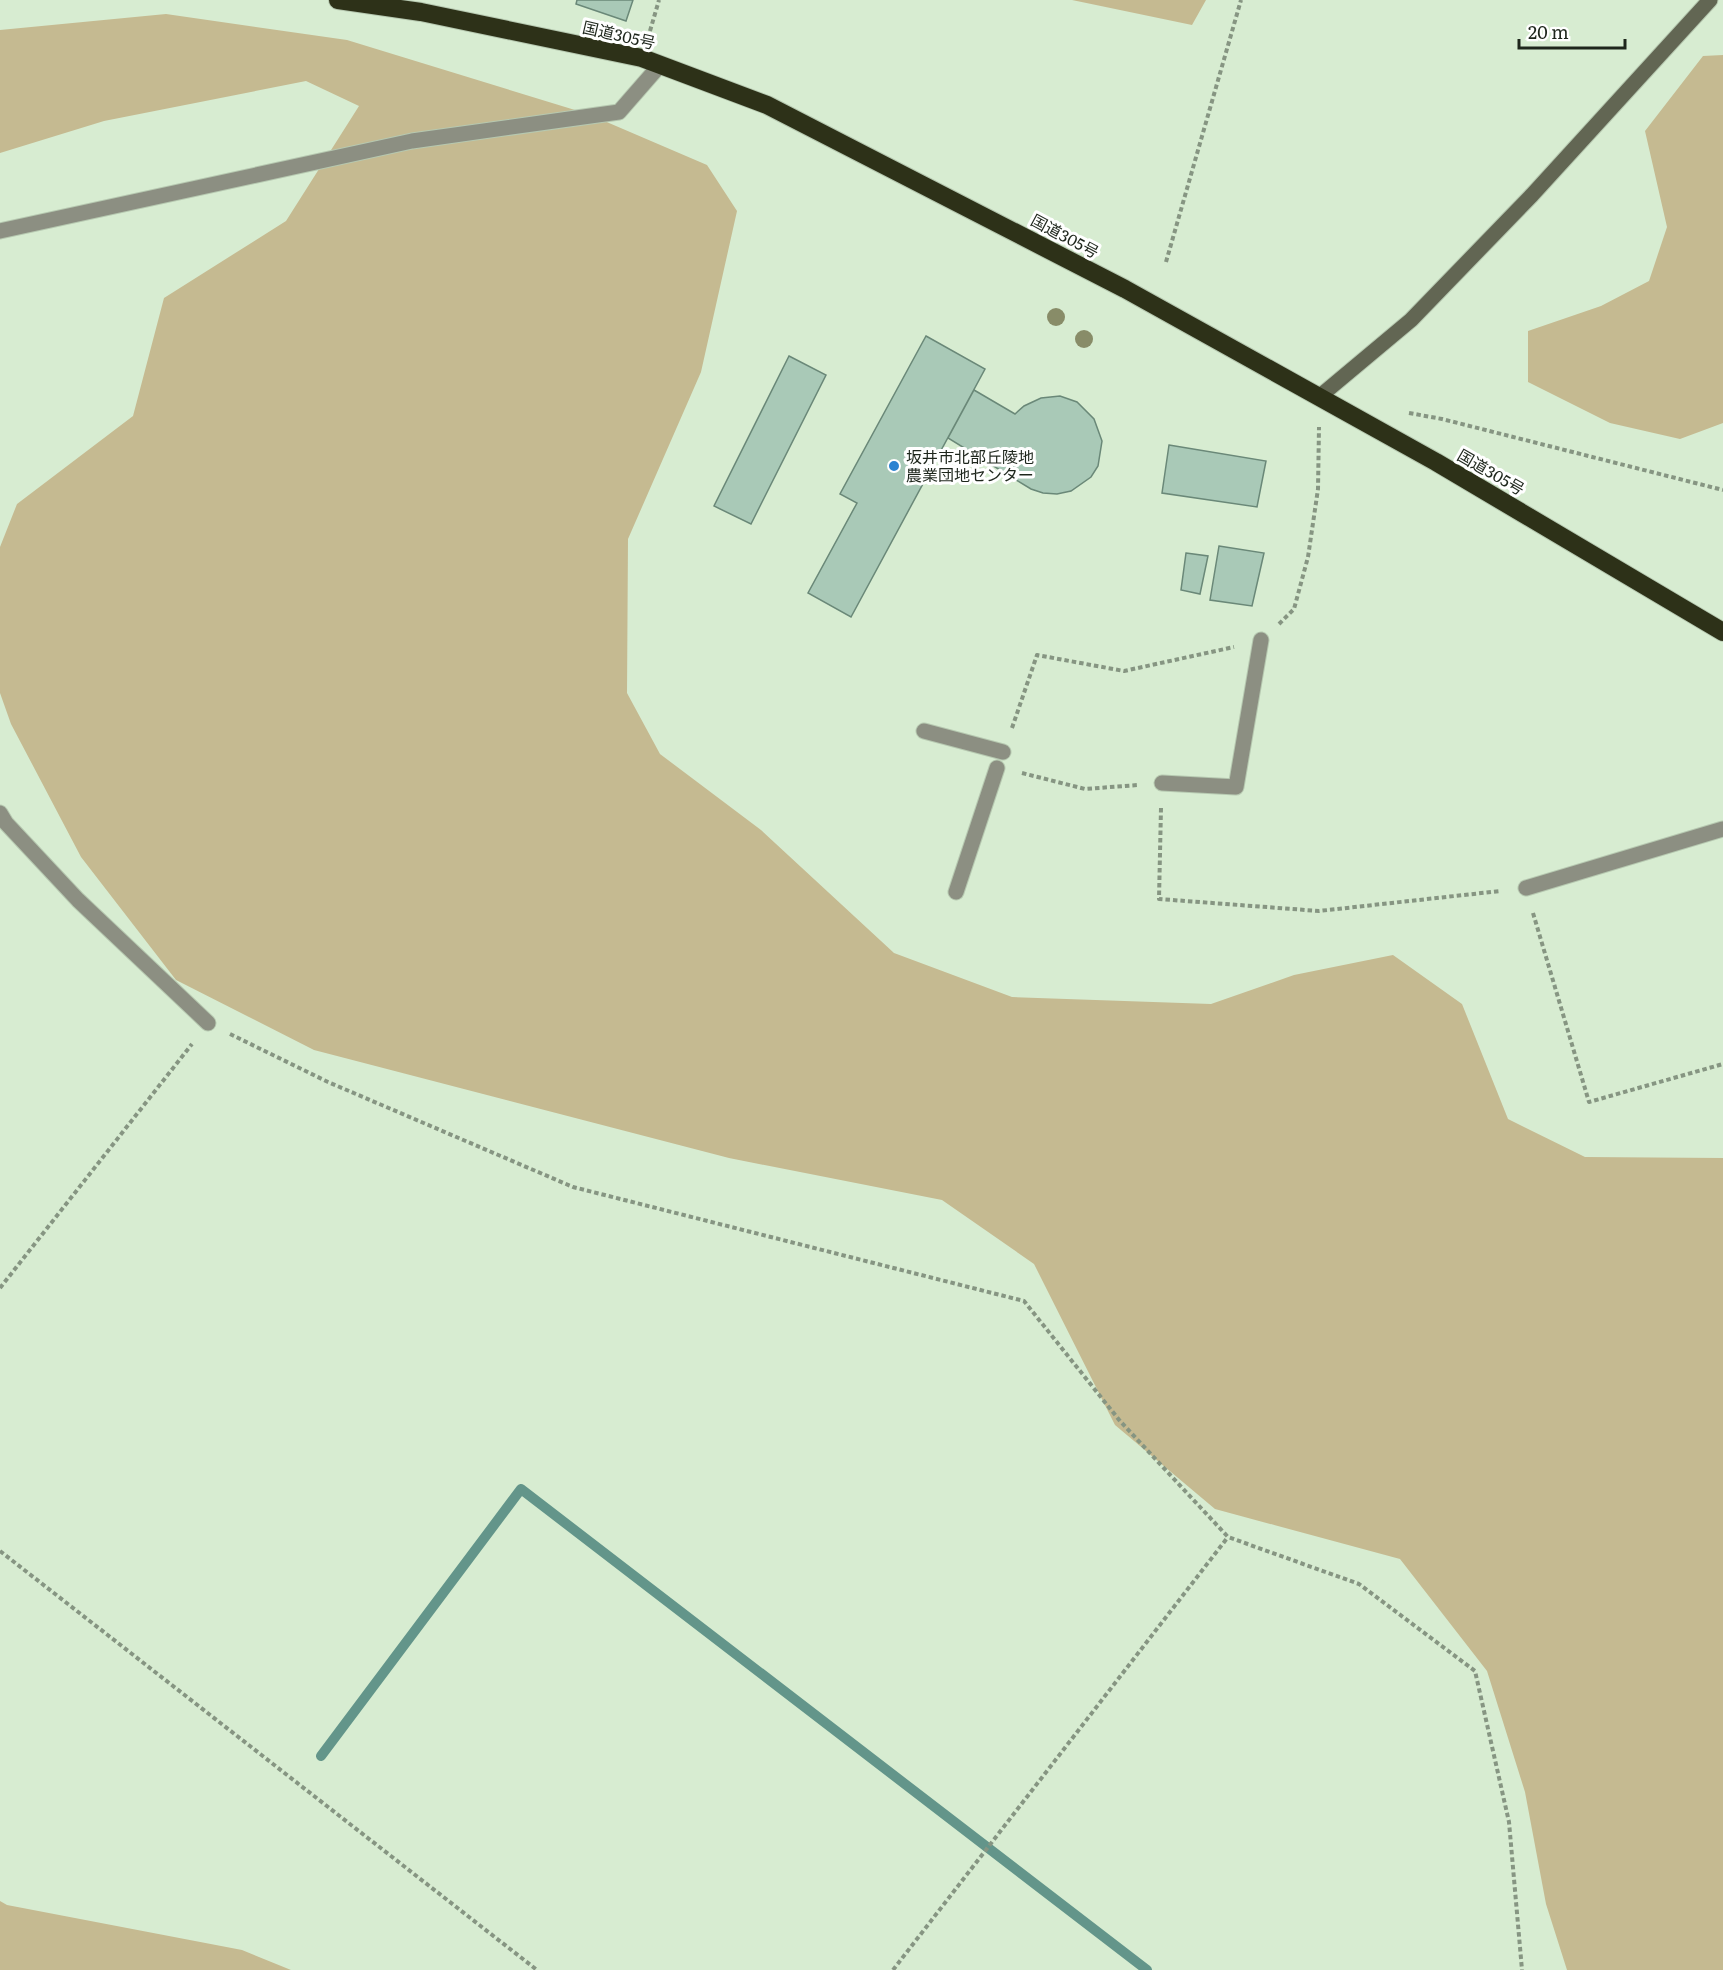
<svg xmlns="http://www.w3.org/2000/svg" width="1723" height="1970" viewBox="0 0 1723 1970" font-family="Literata,'Noto Sans JP',serif">
<style>
.green{fill:#c5ba91}
.lines{fill:none;stroke-linecap:round;stroke-linejoin:round}
.stream{stroke:#63958a;stroke-width:10}
.building{fill:#a9c9b7;stroke:#6a8878;stroke-width:1.5}
.lane-casing{stroke:#b6c8b0;stroke-width:17}
.street-casing{stroke:#b6c8b0;stroke-width:17}
.secondary-casing{stroke:#b6c8b0;stroke-width:17}
.highway-casing{stroke:#b6c8b0;stroke-width:20}
.path{stroke:#869582;stroke-width:4;stroke-dasharray:4.5 3;stroke-linecap:butt}
.lane{stroke:#8c8f82;stroke-width:15}
.street{stroke:#8c8f82;stroke-width:15}
.secondary{stroke:#626653;stroke-width:15}
.highway{stroke:#2d3118;stroke-width:18}
.tree{fill:#888c68}
.poi-dot{fill:#2a83d1;stroke:#fff;stroke-width:2}
.labels{text-anchor:middle;stroke-width:6;stroke-linejoin:round;paint-order:stroke}
.street-label{font-size:16px;fill:#1e261c;stroke:#fff}
.poi-label{font-size:16px;fill:#1e261c;stroke:#fff;text-anchor:start}
</style>
<rect width="100%" height="100%" fill="#d7ecd1"/>
<path class="green" d="M1072 0H1206L1192 25Z
M166 14 347 40 588 114 707 165 737 211 701 372 628 539 627 693 660 754 761 830 894 953 1012 997 1211 1004 1294 975 1393 955 1462 1004 1508 1119 1585 1157 1723 1158V1970H1567L1546 1904 1525 1792 1487 1671 1400 1559 1215 1509 1115 1425 1034 1264 942 1200 729 1158 314 1050 176 980 81 857 11 724 0 693V547L17 504 133 416 164 298 286 221 359 106 306 81 104 121 0 153V30Z
M1723 55V423L1680 439 1610 423 1528 382V331L1601 306 1649 281 1667 227 1645 131 1703 56Z
M0 1901 7 1905 242 1950 291 1970H0Z"/>
<g class="lines">
<path class="stream" d="M321 1756 521 1489 1147 1970"/>
</g>
<path class="building" d="M577 0H633L626 21 576 4Z
M926 336 985 369 851 617 808 593 857 503 840 494Z
M789 356 826 375 751 524 714 506Z
M974 390 1015 414 1024 406 1041 398 1060 396 1077 402 1094 419 1102 441 1098 466 1091 477 1071 491 1057 494 1043 493 1031 489 948 438Z
M1169 445 1266 461 1257 507 1162 493Z
M1219 546 1264 553 1252 606 1210 600Z
M1186 553 1208 556 1200 594 1181 590Z"/>
<g class="lines">
<defs>
<path id="lane" d="M924 731 1003 752
M1162 783 1236 787 1261 640
M1526 888 1723 829
M956 892 997 768"/>
<path id="street" d="M0 231 412 141 619 112 660 65
M0 813 6 823 78 900 208 1023"/>
<path id="secondary" d="M1319 397 1411 320 1532 195 1710 0"/>
<path id="highway" d="M338 0 421 12 642 58 767 105 1125 289 1436 462 1723 632"/>
</defs>
<use href="#lane" class="lane-casing"/>
<use href="#street" class="street-casing"/>
<use href="#secondary" class="secondary-casing"/>
<use href="#highway" class="highway-casing"/>
<path class="path" d="M650 31 659 0
M1166 262 1241 0
M1409 413 1442 419 1723 490
M1279 624 1294 609 1308 557 1318 489 1319 427
M1012 728 1037 655 1124 671 1234 647
M1022 773 1085 789 1138 785
M1161 808 1159 899 1319 911 1500 891
M1533 913 1589 1102 1723 1064
M230 1034 328 1082 573 1187 1024 1301 1120 1421 1228 1537 1359 1584 1475 1671 1509 1822 1522 1970
M0 1288 192 1044
M0 1551 537 1970
M893 1970 1228 1537"/>
<use href="#lane" class="lane"/>
<use href="#street" class="street"/>
<use href="#secondary" class="secondary"/>
<use href="#highway" class="highway"/>
</g>
<g class="tree">
<circle cx="1056" cy="317" r="9"/>
<circle cx="1084" cy="339" r="9"/>
</g>
<circle class="poi-dot" cx="894" cy="466" r="6"/>
<g class="labels">
<g class="street-label">
<text transform="translate(619 35) rotate(13)" y="6">国道305号</text>
<text transform="translate(1065 236) rotate(28)" y="6">国道305号</text>
<text transform="translate(1491 472) rotate(30)" y="6">国道305号</text>
</g>
<g class="poi-label">
<text x="906" y="463">坂井市北部丘陵地<tspan x="906" dy="18">農業団地センター</tspan></text>
</g>
</g>
<path d="M1519 39v9h106v-9" fill="none" stroke="#1e261c" stroke-width="3"/>
<text x="1528" y="39" font-size="18" fill="#1e261c" stroke="#ffffff" stroke-width="4.5" paint-order="stroke">20 m</text>
</svg>
